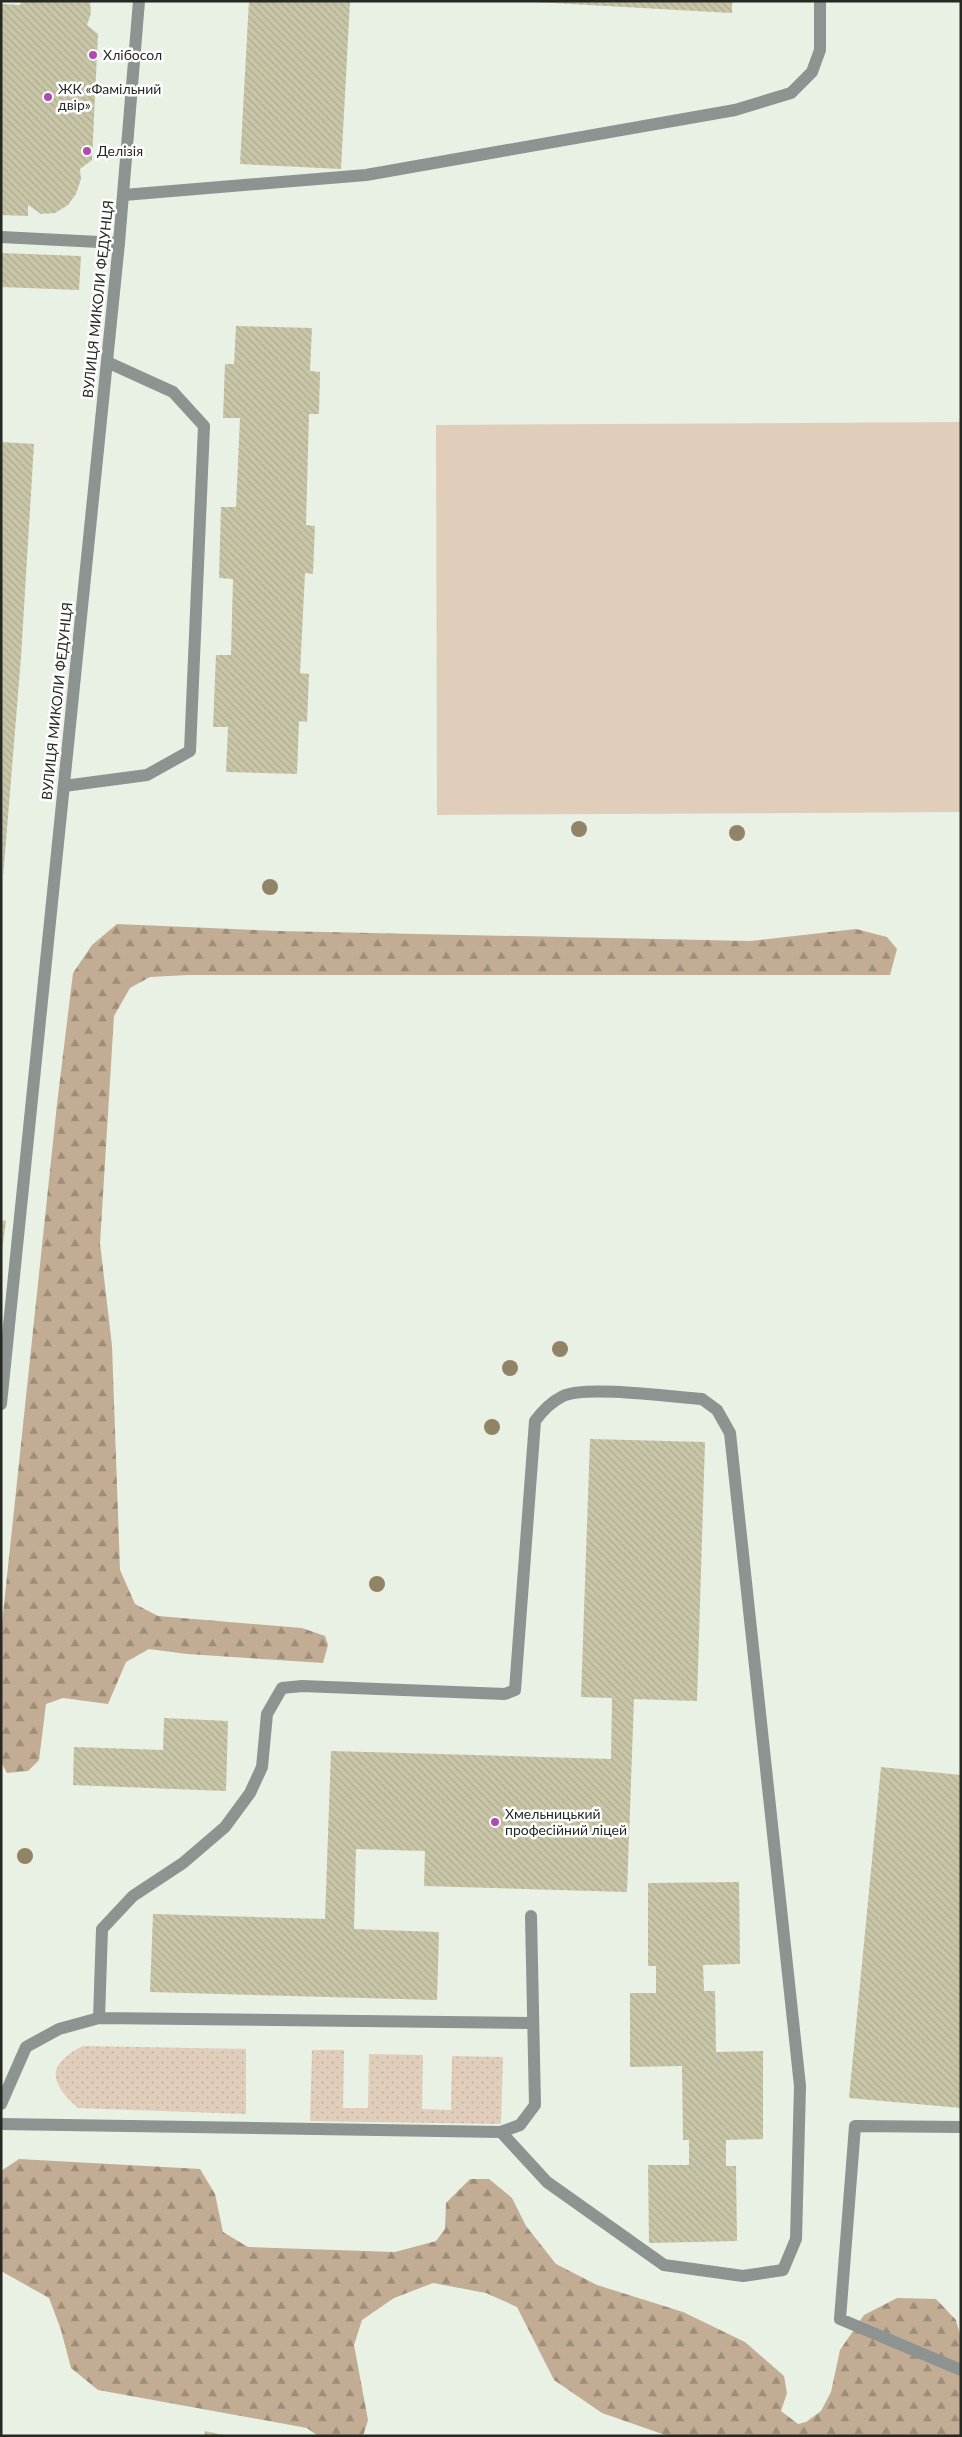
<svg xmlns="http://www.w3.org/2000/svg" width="962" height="2437" viewBox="0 0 962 2437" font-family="Lato,sans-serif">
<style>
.grass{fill:url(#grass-dots)}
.forest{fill:url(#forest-firs)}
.garden{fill:#e0cebb}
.building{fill:url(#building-back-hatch)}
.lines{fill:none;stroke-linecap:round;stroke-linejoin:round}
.service{stroke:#8c9390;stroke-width:12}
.minor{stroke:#8c9390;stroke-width:12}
.tree{fill:#908366}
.poi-dot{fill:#af4bb1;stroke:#fff;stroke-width:2}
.labels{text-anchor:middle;stroke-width:5;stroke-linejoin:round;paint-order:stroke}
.poi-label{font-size:14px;fill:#252823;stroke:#fff;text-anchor:start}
.street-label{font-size:14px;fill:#252823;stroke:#fff}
</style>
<defs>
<pattern id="grass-dots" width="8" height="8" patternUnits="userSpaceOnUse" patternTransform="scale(1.25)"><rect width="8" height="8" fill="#e0cebb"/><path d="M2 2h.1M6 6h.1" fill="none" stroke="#c0b1a0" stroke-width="1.8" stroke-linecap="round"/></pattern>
<pattern id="forest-firs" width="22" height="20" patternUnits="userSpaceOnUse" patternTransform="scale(1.25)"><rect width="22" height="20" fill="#c2ac94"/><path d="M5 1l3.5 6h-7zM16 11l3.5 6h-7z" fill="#9d8c78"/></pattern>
<pattern id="building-back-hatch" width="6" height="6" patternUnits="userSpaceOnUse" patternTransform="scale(1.25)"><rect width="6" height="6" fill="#c9c6a8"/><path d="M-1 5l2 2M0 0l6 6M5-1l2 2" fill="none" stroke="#acaa90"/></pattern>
</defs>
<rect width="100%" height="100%" fill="#e8f1e3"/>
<path class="grass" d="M83 2046 246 2049V2114L78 2108C50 2083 45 2065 83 2046Z
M312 2050H344L343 2108H368L369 2054 423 2055 422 2109 451 2110 452 2056 503 2057 501 2124 310 2121Z"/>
<path class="forest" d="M117 924 279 931 750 941 856 929 887 937 897 949 890 975H188L150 977 130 988 114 1016 100 1243 112 1346 120 1570 135 1604 158 1616 302 1628 325 1636 328 1645 323 1663 187 1654 149 1649 126 1662 108 1704 63 1698 46 1704 39 1760 28 1771 7 1773 1 1762V1633L57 1104 73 973 92 945Z
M19 2159 200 2169 215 2194 223 2232 248 2247 395 2252 436 2241 445 2229 446 2203 470 2179H489L512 2198 526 2226 556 2264 597 2285 683 2312 745 2342 784 2376 787 2393 781 2411 798 2424 806 2422 821 2411 831 2392 840 2350 864 2315 897 2298 936 2299 956 2320 961 2339V2436H668L602 2413 554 2380 517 2307 486 2293 433 2283 394 2298 362 2320 354 2345 368 2420 363 2436H318L307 2428 98 2390 71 2368 61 2330 49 2298 1 2271V2171Z"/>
<path class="garden" d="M961 422V812L437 815 436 425Z"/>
<path class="building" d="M22 1H90L91 13 87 25 98 34 92 160 80 169 81 179 76 194 68 205 55 213 41 214 28 205V216L1 215V4L20 5Z
M249 1H350L341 169 240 164Z
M517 1H732V13Z
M1 253 81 256 79 290 1 287Z
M236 326 312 328 310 371 320 372 319 414H309L306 525 315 526 313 574 305 573 300 673 309 674 307 722 299 721 297 774 226 772 228 727H213L216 655H231L233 579 219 578 221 507H236L240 418H223L225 364H234Z
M1 442 34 444 21 657 3 878Z
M1 1220 6 1221 2 1250H1Z
M590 1439 705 1442 697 1701 634 1699 627 1892 424 1886 425 1851 356 1849 354 1929 439 1932 437 2000 150 1992 153 1914 325 1919 331 1751 611 1759 612 1698 581 1697Z
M164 1718 228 1721 226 1791 73 1785 74 1747 163 1750Z
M881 1767 961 1775V2108L849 2098Z
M739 1882 740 1964 703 1965 704 1991H715L716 2052 763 2051V2139L726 2140V2166H736L737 2241 649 2243 648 2165H689V2140H683L682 2066 630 2067V1993H656V1966H648V1883Z
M205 2431 223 2435V2436H204Z"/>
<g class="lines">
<path class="service" d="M124 195 366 175 735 110 791 93 812 72 820 50V1
M1 237 119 243
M64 786 147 775 190 751 204 426 173 392 107 362
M99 2018 102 1929 133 1896 183 1863 225 1827 250 1793 262 1767 267 1714 282 1688 302 1686 505 1694 515 1690 535 1421C543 1410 551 1402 563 1396 586 1385 674 1397 702 1399L717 1410 730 1433 800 2086 796 2239 783 2270 743 2276 664 2265 547 2182 501 2132
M1 2104 26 2047 59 2029 99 2018 533 2023
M1 2124 501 2132 520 2125 535 2105 531 1916
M961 2127 855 2126 840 2319 961 2370"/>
<path class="minor" d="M1 1404 119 243 139 1"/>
</g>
<g class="tree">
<circle cx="579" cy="829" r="8"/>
<circle cx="737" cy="833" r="8"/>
<circle cx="270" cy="887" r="8"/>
<circle cx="560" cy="1349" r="8"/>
<circle cx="510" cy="1368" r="8"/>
<circle cx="492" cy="1427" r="8"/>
<circle cx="377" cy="1584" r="8"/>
<circle cx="25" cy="1856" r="8"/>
</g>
<g class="poi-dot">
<circle cx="93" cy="55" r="5"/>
<circle cx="48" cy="97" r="5"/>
<circle cx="87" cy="151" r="5"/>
<circle cx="495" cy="1822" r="5"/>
</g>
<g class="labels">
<g class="poi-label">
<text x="103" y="60">Хлібосол</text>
<text x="58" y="94">ЖК «Фамільний<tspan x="58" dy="16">двір»</tspan></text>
<text x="97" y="156">Делізія</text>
<text x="505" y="1819">Хмельницький<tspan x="505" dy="16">професійний ліцей</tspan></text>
</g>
<g class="street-label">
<text transform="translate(98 299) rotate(-84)" y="5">ВУЛИЦЯ МИКОЛИ ФЕДУНЦЯ</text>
<text transform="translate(57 701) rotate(-84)" y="5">ВУЛИЦЯ МИКОЛИ ФЕДУНЦЯ</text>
</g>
</g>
<rect width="962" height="2437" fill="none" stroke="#252823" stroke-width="5"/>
</svg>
